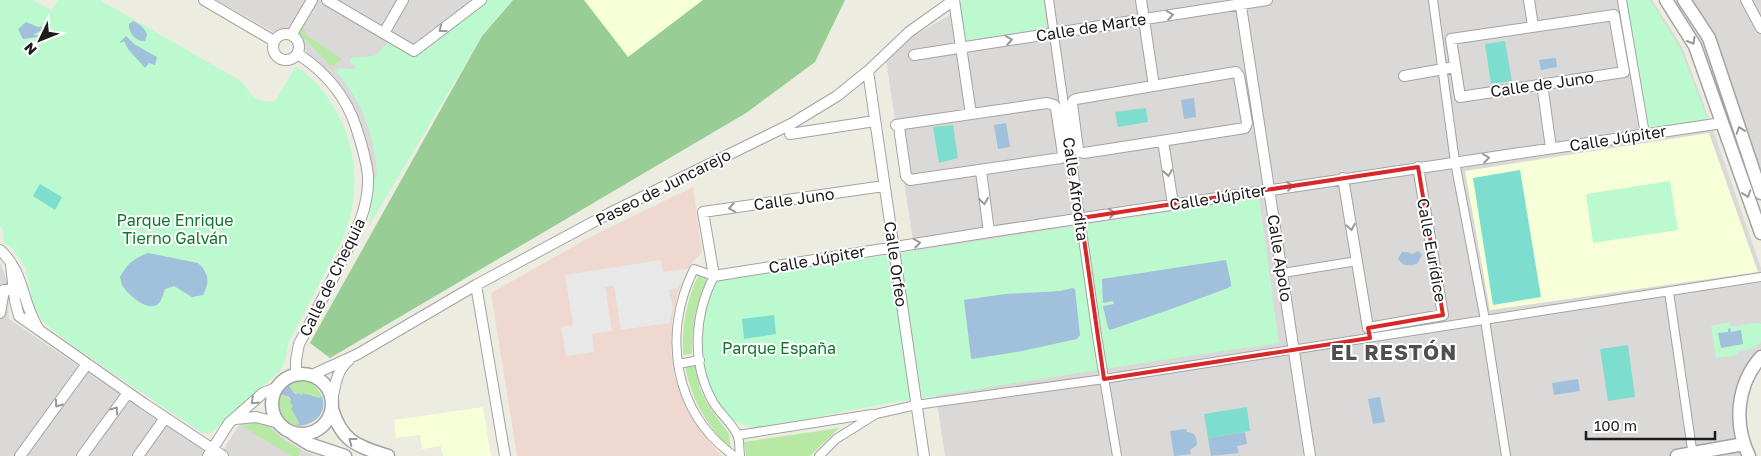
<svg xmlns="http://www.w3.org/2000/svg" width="1761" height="456" viewBox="0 0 1761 456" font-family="'Golos Text',sans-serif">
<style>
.residential{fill:#dad9d8}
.commercial{fill:#efd8cf}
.education{fill:#f6ffd8}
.grass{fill:#b7e9a5}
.forest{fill:#98cd95}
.park{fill:#bcf9cf}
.pitch{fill:#7ddecf}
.parking{fill:#e8e8e8}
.water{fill:#a0c0dc}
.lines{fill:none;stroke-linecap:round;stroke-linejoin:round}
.pedestrian-casing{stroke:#a3a3a3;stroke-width:10}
.minor-casing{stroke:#a3a3a3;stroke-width:12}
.tertiary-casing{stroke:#a3a3a3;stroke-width:15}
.pedestrian{stroke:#fff;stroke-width:8}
.minor{stroke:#fff;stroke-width:10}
.tertiary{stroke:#fff;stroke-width:12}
.oneway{stroke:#999}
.marked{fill:none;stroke:#d62828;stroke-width:4;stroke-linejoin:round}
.labels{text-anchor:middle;stroke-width:4;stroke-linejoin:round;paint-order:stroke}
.street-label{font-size:16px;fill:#1c1c1c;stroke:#fff}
.park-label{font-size:16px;fill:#0b782d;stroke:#fff}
.district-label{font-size:21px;font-weight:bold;letter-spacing:1px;fill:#4f4f4f;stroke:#fff}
</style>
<rect width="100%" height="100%" fill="#edece1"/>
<path class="residential" d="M216 0H501L376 194 349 100 331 75 304 50 297 35 289 31 275 33Z
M975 0H1652L1682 47 1710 121 1761 268V351L1741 377 1746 456H945L885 53Z
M1692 0H1761V172L1739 104Z
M0 262 7 281 9 319 212 456H0Z
M261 421 272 427 282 437 306 452 317 456H220L238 426 247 422Z"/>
<path class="commercial" d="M693 187 702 253 693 261 685 272 677 297 672 320 671 352 675 379 688 411 714 448 722 456H517L491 293 590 237Z"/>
<path class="education" d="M584 0H703L628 57Z
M1709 133 1758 272 1490 310 1465 171Z
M483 407 491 456H443L441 446 422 449 420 435 396 438 394 420Z"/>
<path class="grass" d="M303 24 306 35 342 59 332 67 298 32Z
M699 274 707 279C695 304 692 327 692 354L683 355C682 325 686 301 699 274Z
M695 366 700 389 708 405 729 434 731 449C706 425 692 400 685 367Z
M297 381C310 380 317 385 322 396L320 398 312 395 311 396 304 393 302 395 293 392 288 384Z
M280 394C293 398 292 403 296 415L295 416 299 423 297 426C281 423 277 408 280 394Z
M253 422 266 425 284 440 301 450 298 456H291L242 426Z
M839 428 810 456H746L744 442Z"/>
<path class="forest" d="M513 0H584L628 57 703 0H845L815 62 746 113 330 358 310 343 482 36Z"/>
<path class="park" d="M0 0H33L52 11 58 0H100L241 81C253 95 252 103 275 101L296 66C303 71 310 77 316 83 355 127 365 183 343 238L288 344 286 358 281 370 211 433H202L67 342 42 321 33 305 26 268 12 248 3 242 4 232 0 226Z
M485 0H512L483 34 369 226 373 180 377 175C374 133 363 104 336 71L338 68 355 69V64L351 65 350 58 374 56 389 42 412 57Z
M963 0H1043L1047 28 964 41 959 2Z
M1625 0H1650L1680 48 1708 120 1645 131Z
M1670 181 1678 230 1593 243 1586 194Z
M1259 198 1279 343C1150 361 1021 382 891 403 858 408 825 416 791 422 781 424 760 429 750 427 735 424 726 415 719 403 697 367 694 316 717 281Z
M1730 322 1731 327 1755 323 1761 324V342L1752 349 1738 351V355L1716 358 1711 326Z"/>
<path class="pitch" d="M1505 41 1512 81 1491 84 1485 44Z
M1146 108 1148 122 1118 127 1115 112Z
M953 125 958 158 939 163 933 127Z
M1520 170 1541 297 1493 305 1473 178Z
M40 184 62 197 55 210 33 196Z
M774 315 776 334 744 339 742 319Z
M1628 345 1635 397 1608 401 1600 349Z
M1247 407 1250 431 1208 438 1204 414Z"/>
<path class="parking" d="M661 260 663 272 687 269 678 288 669 290 673 307 669 323 621 330 614 286 605 287 612 331 592 334 594 352 566 356 561 327 573 325 565 275Z"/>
<path class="water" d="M133 21C140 24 144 28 147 34L145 41C136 42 128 33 129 24Z
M26 22 38 27 52 25 33 35 46 36 23 39 18 29Z
M126 36 134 44 157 57 155 65 149 63 145 68 128 49 124 41 121 43 120 42Z
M1556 58 1557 67 1541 70 1539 60Z
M1194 98 1196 117 1184 119 1181 100Z
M1006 123 1010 147 998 149 994 125Z
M1418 251 1422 255 1417 264C1408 266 1402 267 1398 258L1402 252H1408L1412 254Z
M148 253 198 263C209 273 210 282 203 295L192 297 174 286 165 289C163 294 162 301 158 304 148 312 130 296 124 288 121 284 121 281 120 277 128 263 133 259 148 253Z
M1226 260 1231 283V286L1228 288 1174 308 1110 330 1108 328 1103 306 1114 304 1113 301 1103 303 1102 279Z
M1073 288 1075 289 1080 335 1077 339 1022 351 972 359 971 358 964 300 1005 294 1060 291Z
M1730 328 1731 332 1741 330 1743 344 1721 348 1718 333 1728 332V329Z
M1578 379 1580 391 1554 395 1552 383Z
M289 385 293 392 296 394 298 393 302 395 303 393 320 398 322 396C328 414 314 425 297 426L299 423 291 408 293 406 290 402 291 400 289 397 280 394Z
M1380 397 1385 422 1373 424 1368 399Z
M1186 429 1187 432C1195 432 1197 438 1197 445L1190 450 1191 454 1174 456 1170 431Z
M1245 432 1247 444 1237 446 1239 453 1211 456 1208 438Z"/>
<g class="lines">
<defs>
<path id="pedestrian" d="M1049 0 1097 336 1117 456
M1433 0 1455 162 1485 320 1506 456
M1622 0 1645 134
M1283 273 1357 261
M1669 292 1693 456
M678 364 700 360
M738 435 872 414
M734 456C673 412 662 334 694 269L714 276C694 315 691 363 713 402 719 413 735 426 738 437 740 443 739 450 740 456
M819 456 836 439 876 414 916 405 1104 379 1761 277"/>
<path id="minor" d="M204 0 274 41
M327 0 414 51 481 0
M954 0 971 114
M1141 0 1154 86
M1240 0 1310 456
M1529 0 1533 26
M1746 0 1761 28
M1614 15 1624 72 1460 97 1451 39Z
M384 33 403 0
M273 47a13 13 0 1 1 26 0a13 13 0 1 1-26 0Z
M292 34 312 0
M914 55 1267 0
M868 71 924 456
M1236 72 1239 76 1247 123 1245 128 1084 153 1080 152 1078 149 1072 104 1073 101 1076 99Z
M1404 76 1455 67
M1542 84 1551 148
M1047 103 1054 105 1056 108 1063 154 1061 158 910 180 906 176 899 127 896 125Z
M790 134 875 121
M1163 141 1173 204
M981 171 989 232
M1343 178 1368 328 1443 315 1418 167
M884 186 703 212 714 276 989 232 1722 123
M0 250C25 273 21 301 38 328
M11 265 15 301 19 316 143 403 223 456
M476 285 505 456
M0 313 4 290 19 288
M296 374V360L299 344C312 320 324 296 336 272 351 242 370 210 368 175 366 159 361 142 356 127 346 96 324 71 298 54
M312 375 358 354 476 285 610 213 791 124 837 96 868 71 909 32 954 0
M332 402C335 386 336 371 349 360
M235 419 256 417 279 423
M20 456 87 364
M82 456 128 393
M138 456 165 418
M208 456 229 423 263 393 276 388"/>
<path id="tertiary" d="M1666 0 1695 46 1761 233
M1684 0 1709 38 1761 193
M272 404a30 30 0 1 1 60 0a30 30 0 1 1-60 0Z
M332 409C342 442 357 446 388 456
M293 434 309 444 345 456
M1677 456 1744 444
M1749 456C1733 423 1737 384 1761 357"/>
</defs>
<use href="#pedestrian" class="pedestrian-casing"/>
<use href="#minor" class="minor-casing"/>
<use href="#tertiary" class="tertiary-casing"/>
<use href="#pedestrian" class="pedestrian"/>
<use href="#minor" class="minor"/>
<use href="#tertiary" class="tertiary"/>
</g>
<defs><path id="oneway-chevron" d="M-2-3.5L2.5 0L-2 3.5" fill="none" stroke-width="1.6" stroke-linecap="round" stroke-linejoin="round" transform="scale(1.25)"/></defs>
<g class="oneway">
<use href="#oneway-chevron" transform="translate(1170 15) rotate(-9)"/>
<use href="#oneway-chevron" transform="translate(442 29) rotate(143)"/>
<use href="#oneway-chevron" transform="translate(1009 40) rotate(-9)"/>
<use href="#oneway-chevron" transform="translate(1692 41) rotate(60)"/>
<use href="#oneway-chevron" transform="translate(1740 130) rotate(-109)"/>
<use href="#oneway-chevron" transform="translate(1486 158) rotate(-8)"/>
<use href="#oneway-chevron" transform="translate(1168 173) rotate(81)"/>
<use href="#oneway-chevron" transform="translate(1290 186) rotate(-8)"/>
<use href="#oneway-chevron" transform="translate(1747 194) rotate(71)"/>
<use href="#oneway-chevron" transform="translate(984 201) rotate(82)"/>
<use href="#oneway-chevron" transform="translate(732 208) rotate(171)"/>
<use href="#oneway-chevron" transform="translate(1112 213) rotate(-8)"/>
<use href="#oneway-chevron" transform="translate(1351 227) rotate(81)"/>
<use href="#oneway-chevron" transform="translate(917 243) rotate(-9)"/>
<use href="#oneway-chevron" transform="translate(254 401) rotate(137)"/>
<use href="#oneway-chevron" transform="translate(58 404) rotate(126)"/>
<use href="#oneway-chevron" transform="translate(115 410) rotate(-54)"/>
<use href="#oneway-chevron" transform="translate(352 441) rotate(-143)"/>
</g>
<path class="marked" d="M1418 167 1443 315 1368 328 1370 338 1104 379 1081 218Z"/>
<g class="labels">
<g class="street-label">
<text transform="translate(1091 27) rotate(-9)" y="6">Calle de Marte</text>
<text transform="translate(1542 84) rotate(-8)" y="6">Calle de Juno</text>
<text transform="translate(1618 138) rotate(-9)" y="6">Calle Júpiter</text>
<text transform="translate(663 187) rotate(-27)" y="6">Paseo de Juncarejo</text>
<text transform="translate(1076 189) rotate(82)" y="6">Calle Afrodita</text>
<text transform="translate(1218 197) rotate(-9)" y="6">Calle Júpiter</text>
<text transform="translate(794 199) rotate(-8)" y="6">Calle Juno</text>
<text transform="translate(1432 250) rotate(80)" y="6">Calle Eurídice</text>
<text transform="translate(1280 258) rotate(81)" y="6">Calle Apolo</text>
<text transform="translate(817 259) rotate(-10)" y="6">Calle Júpiter</text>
<text transform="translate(896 264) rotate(82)" y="6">Calle Orfeo</text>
<text transform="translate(332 277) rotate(-64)" y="6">Calle de Chequia</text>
</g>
<g class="park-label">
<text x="175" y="226">Parque Enrique<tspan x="175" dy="18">Tierno Galván</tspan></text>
<text x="779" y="354">Parque España</text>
</g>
<g class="district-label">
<text x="1394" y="360">EL RESTÓN</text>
</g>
</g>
<g transform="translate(40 40) rotate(227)" stroke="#ffffff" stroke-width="4" paint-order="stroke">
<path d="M0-4L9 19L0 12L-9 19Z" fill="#1c1c1c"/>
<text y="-8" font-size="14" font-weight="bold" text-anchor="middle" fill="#1c1c1c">N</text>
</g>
<path d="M1586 431v8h129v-8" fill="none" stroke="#1c1c1c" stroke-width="2.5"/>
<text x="1594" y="431" font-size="15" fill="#1c1c1c" stroke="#ffffff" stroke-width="4" paint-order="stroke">100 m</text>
</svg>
